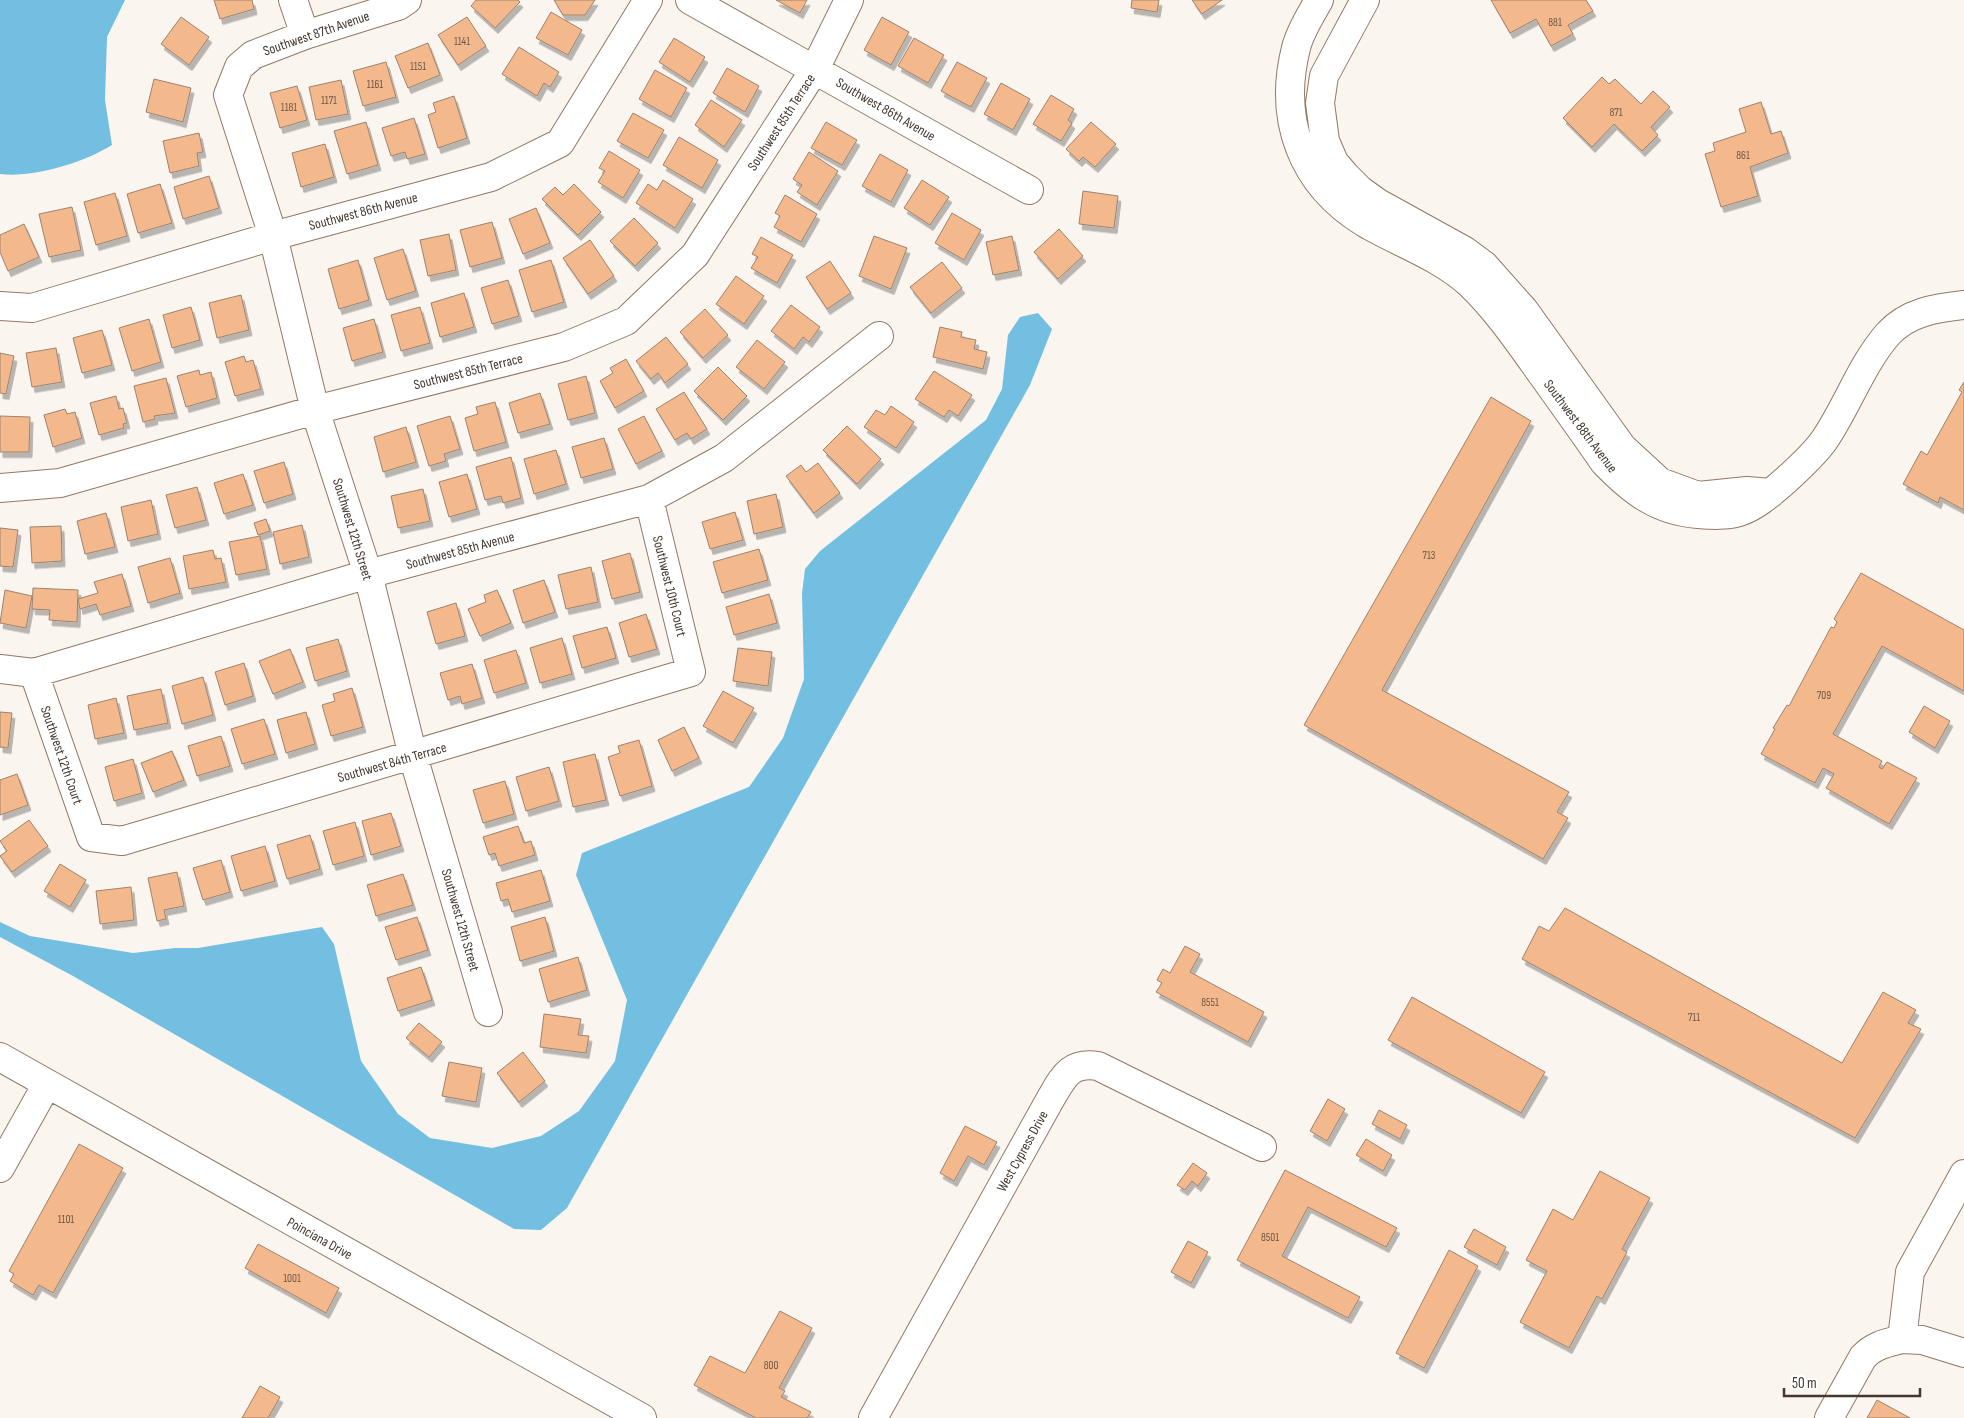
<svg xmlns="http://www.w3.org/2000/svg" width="1964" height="1418" viewBox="0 0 1964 1418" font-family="'Sofia Sans Condensed',sans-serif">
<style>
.water{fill:#73bfe1}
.building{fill:#f3b88c;stroke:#9e826d;filter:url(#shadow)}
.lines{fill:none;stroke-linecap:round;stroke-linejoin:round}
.minor-casing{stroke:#937863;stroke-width:30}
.minor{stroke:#fff;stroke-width:28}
.labels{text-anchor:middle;stroke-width:4.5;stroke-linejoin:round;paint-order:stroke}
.number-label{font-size:11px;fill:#6f5746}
.street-label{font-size:14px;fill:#43372e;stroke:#fff}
</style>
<defs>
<filter id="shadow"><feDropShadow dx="3" dy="5.5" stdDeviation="0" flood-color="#0004"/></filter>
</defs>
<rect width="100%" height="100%" fill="#fbf5f0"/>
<path class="water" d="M0 0H125L107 37 105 100 112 145C83 163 33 178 0 174Z
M1038 313 1052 329 1030 385 567 1208 541 1230 514 1229 73 976 0 937V922L30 936 133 953 175 948H198L322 927 334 944 361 1061 398 1114 430 1138 492 1148 541 1136 579 1111 615 1061 627 1000 576 875 582 853 749 787 783 738 804 679 802 593 805 569 820 551 986 420 1002 389 1008 335 1020 317Z"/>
<path class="building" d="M214 0H252L254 9 220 19Z
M476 0H518L520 2 495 28 471 6Z
M554 0H595L585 15H563Z
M776 0H807L800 13Z
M1132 0H1159L1157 12 1131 8Z
M1192 0H1222L1202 14Z
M1491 0H1586L1593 11 1568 25 1573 34 1551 46 1536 19 1510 33Z
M551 12 582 30 568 55 536 38Z
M181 17 209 37 189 65 161 44Z
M467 17 486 46 458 65 438 35Z
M882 17 909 32 891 65 864 50Z
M674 38 705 57 690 82 659 62Z
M914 38 944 55 928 83 898 66Z
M428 43 440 75 408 88 395 56Z
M519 47 559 72 550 87 544 83 537 96 502 74Z
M386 62 396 97 363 106 353 71Z
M957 62 987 78 971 107 941 91Z
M727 68 759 86 745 112 713 93Z
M655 70 687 88 671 117 639 99Z
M1602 77 1609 84 1615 79 1641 104 1653 91 1670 107 1651 127 1658 135 1642 151 1614 124 1592 147 1563 118Z
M154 79 191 88 183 122 146 112Z
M341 80 348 114 316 120 309 87Z
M1001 83 1030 99 1013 130 984 114Z
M297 86 307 120 280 128 270 93Z
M1051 95 1074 109 1068 120 1072 123 1061 141 1033 124Z
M454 96 467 138 438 148 428 115 436 112 433 103Z
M711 100 742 120 724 147 695 125Z
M1761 102 1771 134 1781 131 1788 153 1750 167 1758 196 1721 207 1705 154 1715 151 1713 143 1746 132 1739 109Z
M633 113 664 130 648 158 617 141Z
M414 118 425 154 407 159 405 152 391 156 382 128Z
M366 122 378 165 347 174 334 131Z
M826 122 857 140 842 165 811 148Z
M1091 122 1116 144 1095 167 1083 157 1079 161 1066 149Z
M199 133 203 152 197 153 199 166 170 173 163 141Z
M679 137 718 160 702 188 663 165Z
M325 144 334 177 301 187 292 153Z
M609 151 640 170 623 198 598 182 605 171 599 168Z
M809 152 838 171 817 205 797 192 802 185 793 179Z
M880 154 908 170 891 202 862 186Z
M209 176 219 208 183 219 174 187Z
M663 180 693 199 675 228 636 203 648 184 657 190Z
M922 180 949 197 930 225 904 208Z
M160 184 172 223 138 233 127 194Z
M574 184 601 212 578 235 542 199 555 187 563 195Z
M1083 191 1118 196 1114 228 1079 224Z
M115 193 127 236 96 245 84 202Z
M785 195 817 214 801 242 774 227 780 216 775 213Z
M72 207 81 250 49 257 39 214Z
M536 208 550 243 523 254 509 219Z
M952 213 981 230 964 260 935 243Z
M634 218 658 243 635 266 610 241Z
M492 222 502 258 470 267 460 230Z
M24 224 39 257 8 271 0 252V235Z
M1059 229 1083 256 1058 279 1034 252Z
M449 234 456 270 428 276 420 240Z
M874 236 907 248 891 289 859 276Z
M1012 236 1019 270 993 275 986 242Z
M761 237 793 255 777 283 751 268 758 257 752 254Z
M590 240 614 276 588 294 563 258Z
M403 249 416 291 387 300 374 258Z
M358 260 369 300 339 309 328 269Z
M551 260 564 302 532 312 519 270Z
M830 261 851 293 827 309 806 277Z
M942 262 962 288 931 313 910 287Z
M736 276 764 296 744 324 716 304Z
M508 280 519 316 492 324 481 288Z
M464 293 474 327 440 337 431 303Z
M241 295 249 330 217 338 209 303Z
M791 305 820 327 809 342 803 337 794 349 771 331Z
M191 307 200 340 172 348 163 315Z
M420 307 430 343 401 351 391 315Z
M705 309 728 335 703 358 680 332Z
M149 319 161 362 132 371 119 328Z
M374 319 383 352 352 361 343 328Z
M940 327 962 332 961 337 976 340 974 349 987 352 983 369 933 357Z
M102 330 112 365 82 373 73 338Z
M666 337 688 364 665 383 658 373 651 379 636 361Z
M757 340 785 362 764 389 736 367Z
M56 348 62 382 32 387 26 353Z
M0 353 14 356 6 394 0 393Z
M244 356 246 362 253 360 261 389 235 396 225 362Z
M626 359 644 391 615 408 600 381 613 373 610 368Z
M718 367 747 396 723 420 694 391Z
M199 370 200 375 211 372 217 398 186 407 177 376Z
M934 371 972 395 958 416 949 410 944 417 915 399Z
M586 376 595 413 568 420 558 384Z
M166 378 175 413 154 416 155 419 143 422 134 386Z
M1964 382V510L1940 497 1938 503 1903 484 1921 451 1927 455 1962 392 1959 390Z
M684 392 707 429 691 439 687 433 675 440 656 409Z
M540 393 550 424 518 433 509 403Z
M116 396 119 409 123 408 127 423 123 424 124 428 99 435 90 403Z
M1491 397 1531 421 1382 690 1569 792 1557 812 1568 818 1543 859 1304 725Z
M495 402 506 442 474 451 465 418 478 414 476 407Z
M891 406 914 422 896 448 864 427 876 410 885 415Z
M65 409 67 414 75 412 82 438 53 447 44 415Z
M0 416 30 417 29 452H0Z
M450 416 460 449 444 454 446 461 429 466 417 426Z
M644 416 662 451 636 464 618 429Z
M847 426 881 459 857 484 823 450Z
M406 427 416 462 383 472 374 437Z
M604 438 613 469 581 478 572 447Z
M556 450 566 484 534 494 524 459Z
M511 457 521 498 503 503 501 496 485 500 476 467Z
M284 462 293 494 264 503 254 471Z
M818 463 840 493 814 513 786 476 801 465 806 472Z
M243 474 253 505 224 514 214 483Z
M467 474 477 509 449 517 439 482Z
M197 487 206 520 175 528 166 495Z
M423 489 430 521 398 528 391 496Z
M776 494 783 527 754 534 747 501Z
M151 500 158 534 128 541 121 507Z
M735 512 743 540 710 549 702 522Z
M106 513 115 547 85 554 77 521Z
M266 519 270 531 258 535 254 523Z
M302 525 309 557 280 564 273 532Z
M61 526 62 561 32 563 30 527Z
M0 528 18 530 13 567 0 566Z
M260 536 267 569 236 575 229 542Z
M759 549 768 580 722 593 713 562Z
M213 550 215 559 221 558 226 582 189 589 183 556Z
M630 553 640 592 612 599 602 561Z
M170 558 180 593 148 603 138 567Z
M591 567 598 602 566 609 558 575Z
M1861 573 1964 630V691L1882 646 1833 734 1882 761 1879 767 1882 769 1887 762 1917 778 1889 824 1826 788 1834 774 1823 768 1815 783 1761 754 1775 729 1773 728 1787 705 1789 706 1831 627 1834 628 1837 622 1834 619Z
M122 574 131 606 100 615 96 604 80 609 78 599 98 593 94 582Z
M544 580 555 612 523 623 513 590Z
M33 588 78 590 77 622 49 620 50 610 32 609Z
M5 590 32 596 26 628 0 623Z
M497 590 511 623 480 636 468 609 486 602 484 595Z
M769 594 777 623 734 635 726 607Z
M456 603 465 636 436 644 427 612Z
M646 614 657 649 629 657 619 623Z
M607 627 616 658 582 668 573 636Z
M562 638 572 674 540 683 530 648Z
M338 639 347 671 315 681 306 648Z
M738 648 772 652 768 686 733 681Z
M290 649 303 682 273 694 259 661Z
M516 650 526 683 494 693 484 660Z
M244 663 253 696 225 705 215 672Z
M472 664 482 698 462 704 460 696 448 700 440 673Z
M203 677 213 715 182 724 172 686Z
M352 688 363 727 331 736 322 705 335 701 333 694Z
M161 689 168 723 134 730 127 696Z
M723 691 754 708 733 743 703 726Z
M116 698 124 733 95 739 88 705Z
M1924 706 1950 721 1935 748 1909 732Z
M0 712 12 713 8 748 0 747Z
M306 712 315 744 286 753 277 720Z
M264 719 275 754 242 764 231 729Z
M684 727 699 758 672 771 658 740Z
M221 736 230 766 197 776 188 746Z
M639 740 652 786 620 796 608 757 620 753 618 746Z
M172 751 184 780 153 792 141 763Z
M595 754 606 800 573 807 563 762Z
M133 759 142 793 114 801 105 767Z
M549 767 559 801 526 811 516 777Z
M17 774 28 805 0 815V780Z
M505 781 514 814 483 823 473 790Z
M391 813 401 846 371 855 362 821Z
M29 820 48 846 12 872 0 856 7 851 0 841Z
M355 822 364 856 333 865 323 831Z
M518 826 524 843 531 841 535 855 499 866 495 853 489 855 483 837Z
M310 835 320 869 287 879 277 845Z
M265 846 275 881 241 891 231 856Z
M221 860 230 892 203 900 193 868Z
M60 864 86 880 70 907 44 891Z
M541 870 550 901 512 912 508 899 501 901 496 883Z
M177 872 184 906 164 910 166 919 157 921 148 878Z
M403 874 413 905 376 916 367 885Z
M131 887 134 920 100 924 96 891Z
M1565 908 1842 1063 1883 992 1916 1010 1908 1023 1921 1029 1855 1138 1522 959 1539 926 1549 931Z
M417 917 428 950 396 960 385 927Z
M545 917 554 951 520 961 511 927Z
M1185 946 1200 954 1190 972 1264 1012 1248 1042 1156 992 1162 983 1157 980 1163 969 1170 973Z
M578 957 587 990 548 1002 539 969Z
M421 967 432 1000 398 1011 387 978Z
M1412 997 1545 1072 1521 1113 1388 1040Z
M544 1014 581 1019 578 1035 589 1036 586 1053 540 1047Z
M419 1023 442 1042 429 1057 406 1038Z
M523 1052 545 1081 519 1102 497 1073Z
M449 1062 482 1068 476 1102 442 1096Z
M1328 1099 1345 1109 1327 1141 1310 1131Z
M1379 1110 1407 1125 1400 1139 1372 1124Z
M965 1126 997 1142 984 1165 968 1156 954 1181 940 1173Z
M1366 1139 1392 1155 1383 1171 1356 1155Z
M79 1144 123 1168 53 1293 39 1285 33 1295 10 1281 14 1274 9 1271Z
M1193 1163 1207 1173 1198 1186 1192 1181 1185 1190 1177 1185Z
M1285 1170 1397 1228 1386 1247 1308 1207 1282 1256 1360 1297 1348 1318 1237 1260Z
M1600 1171 1650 1198 1622 1249 1627 1252 1602 1299 1597 1296 1569 1348 1520 1322 1547 1271 1526 1260 1553 1209 1573 1220Z
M1474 1229 1506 1247 1497 1265 1464 1247Z
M1188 1241 1208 1252 1191 1283 1171 1272Z
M258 1244 339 1288 326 1313 245 1268Z
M1449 1250 1478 1266 1424 1368 1396 1353Z
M780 1311 812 1328 779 1388 785 1391 781 1397 811 1412 807 1418H756L694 1385 710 1356 745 1373Z
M260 1386 280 1397 268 1418H242Z
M1877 1400 1910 1418H1867Z"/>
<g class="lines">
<defs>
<path id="minor" d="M293 0 305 35
M407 0 398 6 305 35 253 55 239 67 228 95 273 236 315 410 368 574 413 756 488 1012
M690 0 1029 190
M1319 0C1311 15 1300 31 1296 48 1278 119 1301 184 1365 223 1399 243 1441 257 1470 284 1495 308 1516 338 1536 366 1559 398 1582 430 1604 462 1632 491 1657 511 1698 514 1712 515 1725 516 1739 512 1756 507 1773 491 1786 480 1800 467 1815 454 1825 439 1848 405 1861 365 1888 334 1908 312 1936 308 1964 305
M1365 0 1324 76 1320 103 1325 141 1334 162 1345 175 1360 190 1378 203 1465 251 1484 265 1524 310 1622 447 1660 482 1698 496 1747 491 1771 493
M0 306 32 308 273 236 491 177 560 143 648 0
M0 488 60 483 315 410 564 347 626 321 695 255 815 69 849 0
M0 669 34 673 368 574 649 499 724 458 879 336
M34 673 91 837 122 841 691 672 649 499
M0 1057 642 1418
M0 1168 47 1084
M1902 1339 1922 1340 1964 1353
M873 1418 1051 1098C1064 1076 1070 1062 1098 1066L1262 1147
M1829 1418 1863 1357C1874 1345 1887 1343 1902 1339L1910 1272 1964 1174"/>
</defs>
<use href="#minor" class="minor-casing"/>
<use href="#minor" class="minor"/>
</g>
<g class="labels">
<g class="number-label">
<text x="1555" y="26">881</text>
<text x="462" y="45">1141</text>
<text x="418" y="70">1151</text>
<text x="375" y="88">1161</text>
<text x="329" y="104">1171</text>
<text x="289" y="111">1181</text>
<text x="1616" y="116">871</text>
<text x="1743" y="159">861</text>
<text x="1429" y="559">713</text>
<text x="1824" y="699">709</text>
<text x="1210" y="1006">8551</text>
<text x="1694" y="1021">711</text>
<text x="66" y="1223">1101</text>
<text x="1270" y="1241">8501</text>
<text x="292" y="1282">1001</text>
<text x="771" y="1369">800</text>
</g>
<g class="street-label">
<text transform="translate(316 33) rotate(-19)" y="5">Southwest 87th Avenue</text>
<text transform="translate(886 109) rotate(30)" y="5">Southwest 86th Avenue</text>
<text transform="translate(781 122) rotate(-57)" y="5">Southwest 85th Terrace</text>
<text transform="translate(363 211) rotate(-15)" y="5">Southwest 86th Avenue</text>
<text transform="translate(468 371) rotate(-14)" y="5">Southwest 85th Terrace</text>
<text transform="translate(1581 426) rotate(53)" y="5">Southwest 88th Avenue</text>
<text transform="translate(353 529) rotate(73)" y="5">Southwest 12th Street</text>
<text transform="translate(460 550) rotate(-15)" y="5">Southwest 85th Avenue</text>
<text transform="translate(670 586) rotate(76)" y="5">Southwest 10th Court</text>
<text transform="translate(62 755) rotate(71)" y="5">Southwest 12th Court</text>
<text transform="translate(392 762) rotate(-16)" y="5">Southwest 84th Terrace</text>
<text transform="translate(461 920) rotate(74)" y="5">Southwest 12th Street</text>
<text transform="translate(1022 1151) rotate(-61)" y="5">West Cypress Drive</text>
<text transform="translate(320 1238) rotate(29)" y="5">Poinciana Drive</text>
</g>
</g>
<path d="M1784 1388v8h136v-8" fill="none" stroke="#43372e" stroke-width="2.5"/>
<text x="1792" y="1388" font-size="15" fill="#43372e" stroke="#ffffff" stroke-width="4" paint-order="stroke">50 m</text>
</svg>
